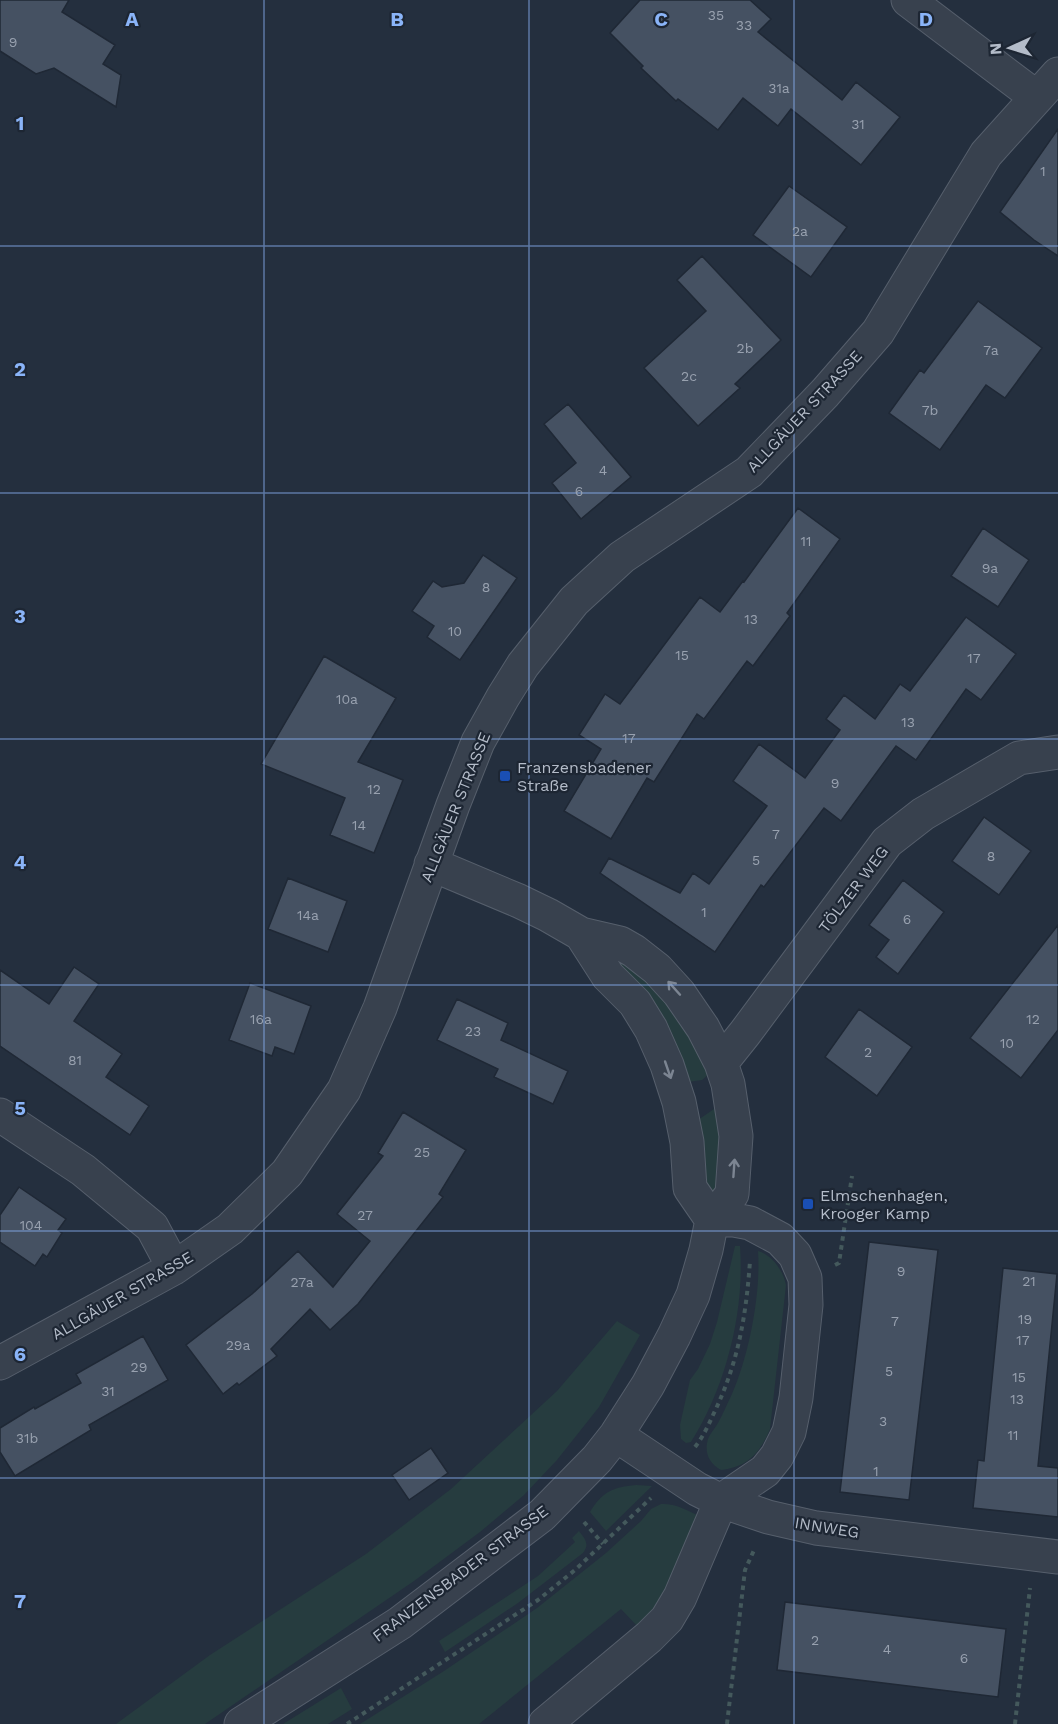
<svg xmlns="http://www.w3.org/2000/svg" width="1058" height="1724" viewBox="0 0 1058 1724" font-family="'Work Sans',sans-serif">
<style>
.green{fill:#263c3f}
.building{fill:#455162;stroke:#1f2835;stroke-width:1.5}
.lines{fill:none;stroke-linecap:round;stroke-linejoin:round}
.minor-casing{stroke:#565f6c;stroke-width:35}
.path{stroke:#44595c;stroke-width:4;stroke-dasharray:4.5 4.5;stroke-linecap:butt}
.minor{stroke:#38414e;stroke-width:33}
.oneway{stroke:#7c8592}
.grid{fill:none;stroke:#8ab4f8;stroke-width:1.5;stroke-opacity:0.55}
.transit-dot{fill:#1a4fb4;stroke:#1d2633;stroke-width:2}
.labels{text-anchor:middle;stroke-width:4.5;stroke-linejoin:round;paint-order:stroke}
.number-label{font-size:14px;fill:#98a1af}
.street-label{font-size:16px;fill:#b4bcc9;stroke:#1d2633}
.poi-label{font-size:16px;fill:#b4bcc9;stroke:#1d2633;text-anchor:start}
.grid-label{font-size:20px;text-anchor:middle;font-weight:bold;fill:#8ab4f8;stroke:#1d2633;stroke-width:4.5;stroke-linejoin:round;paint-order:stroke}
</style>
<rect width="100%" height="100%" fill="#242f3e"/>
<path class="green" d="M618 957 673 1004 709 1074 702 1080 688 1082 616 967Z
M714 1109 720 1110 723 1113 717 1203 707 1212 698 1120Z
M735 1246H740C745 1311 726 1387 691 1442L686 1443 681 1439 680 1425 690 1380 698 1369 710 1344 717 1322Z
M758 1251C772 1255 783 1270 786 1285L770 1429C760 1453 748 1467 721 1470 709 1463 704 1453 708 1439 710 1434 715 1428 718 1423 723 1414 727 1404 732 1394 749 1355 761 1294 758 1251Z
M617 1321 640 1335 599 1407 557 1460 524 1495 480 1532 414 1581 205 1724H116L210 1655 366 1554 451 1489 557 1391Z
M636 1485 652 1486 606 1531 590 1512C602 1492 613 1487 636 1485Z
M661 1504C674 1503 685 1509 697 1515L662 1598 654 1613 638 1627 621 1609 479 1724H360L444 1671 537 1608 606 1553 641 1521 651 1509Z
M579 1531C585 1539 590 1544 583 1553L518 1603 445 1652 439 1641 538 1576 575 1542 572 1538Z
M341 1688 352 1709 328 1724H283Z"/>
<path class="building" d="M0 0H69L62 12 115 45 103 64 121 75 116 107 54 68 36 74 0 51Z
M640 0H750L771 19 758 32 842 100 856 82 900 117 861 165 791 109 778 126 743 98 718 130 678 99 676 101 641 68 643 66 610 33Z
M1058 129V256L1034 240 1000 212Z
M789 186 847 227 811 277 753 235Z
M702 256 781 340 735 384 740 388 698 426 644 368 706 311 677 280Z
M978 301 1042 348 1005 398 986 385 940 450 889 413 920 370 924 373Z
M568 404 631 477 581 519 552 483 576 463 544 424Z
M798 508 840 539 787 613 790 616 753 666 747 661 704 719 697 714 654 782 647 778 611 839 564 811 601 749 579 735 605 694 620 704 700 597 720 612 743 581 744 582Z
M983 528 1029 560 998 607 951 576Z
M483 555 517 578 460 660 427 637 434 626 412 611 433 581 442 587 464 583Z
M966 617 1016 654 981 700 966 689 916 760 896 746 841 821 824 808 764 887 761 885 715 952 600 873 609 858 680 893 693 873 709 884 767 806 733 781 759 744 805 778 840 730 826 719 844 695 875 719 900 684 910 691Z
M324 656 396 698 358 762 403 780 374 853 330 835 345 798 261 764Z
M984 817 1031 851 999 895 952 861Z
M288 878 347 901 328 952 268 929Z
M903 880 944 912 898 974 876 957 889 940 869 925Z
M1058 925V1030L1021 1078 970 1038Z
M74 967 99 984 74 1021 122 1054 106 1077 149 1106 130 1135 0 1046V970L49 1004Z
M250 983 311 1006 294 1054 275 1047 272 1056 229 1040Z
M457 999 508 1023 501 1040 568 1071 553 1104 494 1077 498 1069 437 1040Z
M859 1009 912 1047 877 1096 825 1057Z
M403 1112 466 1150 439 1194 443 1197 358 1304 330 1330 310 1309 271 1349 277 1356 239 1385 237 1383 223 1394 186 1345 252 1294 298 1251 333 1287 370 1241 337 1214 383 1156 378 1153Z
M19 1187 66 1219 58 1230 62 1233 47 1257 43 1254 35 1266 0 1242V1215Z
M869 1242 938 1250 909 1500 840 1492Z
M1003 1268 1057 1274 1038 1466 1058 1468V1517L973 1508 978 1460 984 1461Z
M143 1336 168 1380 89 1425 91 1430 15 1476 0 1452V1428L34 1407 35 1409 81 1383 76 1374Z
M431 1448 448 1473 409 1500 392 1475Z
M785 1602 1006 1629 998 1697 777 1670Z"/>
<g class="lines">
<defs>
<path id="minor" d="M908 0 1036 97
M581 934 608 976 635 1003 651 1029 667 1065 679 1102 687 1142 690 1188 712 1220
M721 1063 745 1033 887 842 923 814 1019 758 1058 752
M0 1115 83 1170 152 1227 174 1268
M0 1363 174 1268 230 1229 287 1173 344 1090 380 1008 453 805 478 742 503 697 523 665 574 601 622 557 749 472 825 393 878 332 986 154 1058 74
M616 1435 697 1489 721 1501 768 1517 816 1528 1058 1557
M241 1724 400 1623 542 1515 597 1459 616 1435 648 1385 674 1336 693 1295 706 1250 712 1220 732 1194 736 1136 728 1084 721 1063 703 1028 679 993 657 969 634 951 620 943 581 934 548 915 519 901 431 864
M545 1724 649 1637 667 1619 680 1597 721 1501 765 1471 777 1456 789 1432 796 1398 806 1305 805 1278 795 1255 780 1239 750 1223 734 1220H712"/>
</defs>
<use href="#minor" class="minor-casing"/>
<path class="path" d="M835 1265 839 1263 852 1176
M695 1447C703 1437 708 1426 713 1415 738 1364 746 1317 750 1261
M584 1522 603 1544
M347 1724 538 1600 575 1570 651 1498
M727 1724 745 1570 755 1548
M1015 1724 1030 1588"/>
<use href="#minor" class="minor"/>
</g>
<defs><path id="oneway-shaft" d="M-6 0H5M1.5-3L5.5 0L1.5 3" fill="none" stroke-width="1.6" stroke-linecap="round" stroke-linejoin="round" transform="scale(1.5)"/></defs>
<g class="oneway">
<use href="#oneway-shaft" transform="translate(674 988) rotate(-132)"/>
<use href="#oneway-shaft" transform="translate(668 1070) rotate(71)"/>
<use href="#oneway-shaft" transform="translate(734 1168) rotate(-86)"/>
</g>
<path class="grid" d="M264 0V1724M529 0V1724M794 0V1724M0 246H1058M0 493H1058M0 739H1058M0 985H1058M0 1231H1058M0 1478H1058"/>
<g class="transit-dot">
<rect x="499" y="770" width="12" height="12" rx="3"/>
<rect x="802" y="1198" width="12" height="12" rx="3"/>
</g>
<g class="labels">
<g class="number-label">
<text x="716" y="20">35</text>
<text x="744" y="30">33</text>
<text x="13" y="47">9</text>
<text x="779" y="93">31a</text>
<text x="858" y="129">31</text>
<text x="1043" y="176">1</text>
<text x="800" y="236">2a</text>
<text x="745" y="353">2b</text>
<text x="991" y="355">7a</text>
<text x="689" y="381">2c</text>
<text x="930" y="415">7b</text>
<text x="603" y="475">4</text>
<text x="579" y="496">6</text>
<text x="806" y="546">11</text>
<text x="990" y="573">9a</text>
<text x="486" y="592">8</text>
<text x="751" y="624">13</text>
<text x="455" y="636">10</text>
<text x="682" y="660">15</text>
<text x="974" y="663">17</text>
<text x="347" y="704">10a</text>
<text x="908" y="727">13</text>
<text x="629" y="743">17</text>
<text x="835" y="788">9</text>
<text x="374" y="794">12</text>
<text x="359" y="830">14</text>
<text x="776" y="839">7</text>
<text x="991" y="861">8</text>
<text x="756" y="865">5</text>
<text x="704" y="917">1</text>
<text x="308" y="920">14a</text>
<text x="907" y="924">6</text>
<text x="261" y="1024">16a</text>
<text x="1033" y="1024">12</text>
<text x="473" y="1036">23</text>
<text x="1007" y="1048">10</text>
<text x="868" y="1057">2</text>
<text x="75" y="1065">81</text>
<text x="422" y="1157">25</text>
<text x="365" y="1220">27</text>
<text x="31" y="1230">104</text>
<text x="901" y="1276">9</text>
<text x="1029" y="1286">21</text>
<text x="302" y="1287">27a</text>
<text x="1025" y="1324">19</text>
<text x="895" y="1326">7</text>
<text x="1023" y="1345">17</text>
<text x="238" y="1350">29a</text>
<text x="139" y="1372">29</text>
<text x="889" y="1376">5</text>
<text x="1019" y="1382">15</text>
<text x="108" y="1396">31</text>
<text x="1017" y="1404">13</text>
<text x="883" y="1426">3</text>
<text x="1013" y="1440">11</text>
<text x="27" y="1443">31b</text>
<text x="876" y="1476">1</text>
<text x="815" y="1645">2</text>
<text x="887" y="1654">4</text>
<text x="964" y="1663">6</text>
</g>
<g class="street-label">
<text transform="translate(804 411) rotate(-47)" y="6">ALLGÄUER STRASSE</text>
<text transform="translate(455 807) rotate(-68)" y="6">ALLGÄUER STRASSE</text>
<text transform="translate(853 889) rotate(-53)" y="6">TÖLZER WEG</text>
<text transform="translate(122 1295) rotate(-30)" y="6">ALLGÄUER STRASSE</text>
<text transform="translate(827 1527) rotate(9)" y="6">INNWEG</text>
<text transform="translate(460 1573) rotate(-37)" y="6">FRANZENSBADER STRASSE</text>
</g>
<g class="poi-label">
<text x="517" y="773">Franzensbadener<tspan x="517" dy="18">Straße</tspan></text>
<text x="820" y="1201">Elmschenhagen,<tspan x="820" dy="18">Krooger Kamp</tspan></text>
</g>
</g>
<g class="grid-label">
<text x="132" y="26">A</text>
<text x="397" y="26">B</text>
<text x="661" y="26">C</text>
<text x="926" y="26">D</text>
<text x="20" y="130">1</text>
<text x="20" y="376">2</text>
<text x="20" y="623">3</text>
<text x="20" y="869">4</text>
<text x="20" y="1115">5</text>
<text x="20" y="1361">6</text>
<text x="20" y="1608">7</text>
</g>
<g transform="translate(1010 48) rotate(266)" stroke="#1d2633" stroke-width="4.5" paint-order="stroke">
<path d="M0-4.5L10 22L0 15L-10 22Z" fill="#b4bcc9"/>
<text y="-9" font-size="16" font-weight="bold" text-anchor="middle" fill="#b4bcc9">N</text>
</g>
</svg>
